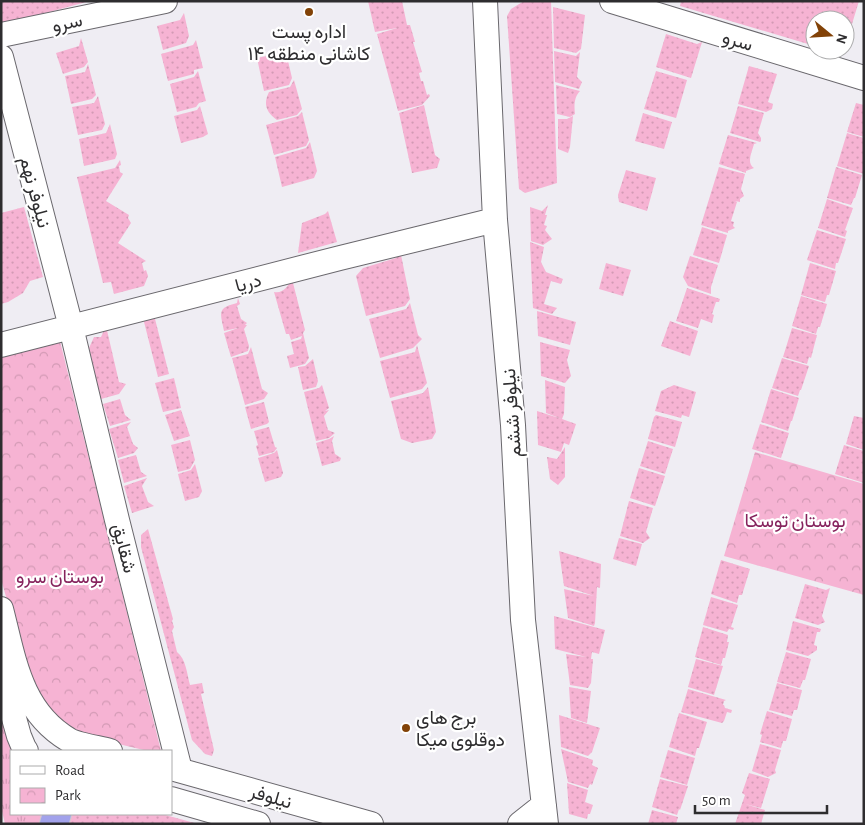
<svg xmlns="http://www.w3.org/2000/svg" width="865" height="825" viewBox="0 0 865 825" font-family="'Alegreya Sans',Vazirmatn,sans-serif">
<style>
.grass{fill:url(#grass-tufts)}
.park{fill:url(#park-crowns)}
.garden{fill:url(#garden-dots)}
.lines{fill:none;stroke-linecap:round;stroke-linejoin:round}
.tertiary-casing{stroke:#6a686d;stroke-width:26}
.trunk-casing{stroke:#cdcdcd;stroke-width:30}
.tertiary{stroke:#fff;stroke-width:24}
.trunk{stroke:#a2a2eb;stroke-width:28}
.poi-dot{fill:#824207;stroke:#fff;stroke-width:2}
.labels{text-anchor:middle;stroke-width:4.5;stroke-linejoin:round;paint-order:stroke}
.street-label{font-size:19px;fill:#2e2d2f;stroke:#fff}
.poi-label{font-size:19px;fill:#2e2d2f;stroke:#fff}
.park-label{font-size:19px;fill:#86235d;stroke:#fff}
</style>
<defs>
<pattern id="grass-tufts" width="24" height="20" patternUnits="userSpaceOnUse" patternTransform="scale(1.25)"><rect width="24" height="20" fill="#f6b3d3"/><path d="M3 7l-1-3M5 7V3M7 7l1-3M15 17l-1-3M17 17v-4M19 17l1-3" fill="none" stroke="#d39ab5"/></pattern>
<pattern id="park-crowns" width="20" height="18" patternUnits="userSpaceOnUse" patternTransform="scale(1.25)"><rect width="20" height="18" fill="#f6b3d3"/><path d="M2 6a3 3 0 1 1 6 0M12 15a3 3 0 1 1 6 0" fill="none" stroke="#d39ab5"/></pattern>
<pattern id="garden-dots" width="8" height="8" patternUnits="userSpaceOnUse" patternTransform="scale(1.25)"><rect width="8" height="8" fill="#f6b3d3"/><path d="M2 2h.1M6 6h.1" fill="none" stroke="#d39ab5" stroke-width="1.8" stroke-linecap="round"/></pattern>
</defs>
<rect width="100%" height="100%" fill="#efedf3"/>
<path class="grass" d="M1 695 17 751H11V814H46L43 824H5L1 807Z"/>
<path class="park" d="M60 341 161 751H148L72 733 34 697 1 579V356Z
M755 452 864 484V595L724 556Z"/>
<path class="garden" d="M1 1H90L1 25Z
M368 1H402L407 25H410L415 42H413L422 72 419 73 421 81H423L427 95 429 94 430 96 422 105 398 111 377 34 397 28 375 32Z
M524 1H551L557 183 525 193 519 189 507 16 511 9Z
M681 1H859L845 47V20H815V42L809 40 808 44 680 6Z
M553 7 585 15 581 49 576 53 554 48Z
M184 13 189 36 186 43 163 50 157 26 180 20Z
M666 34 697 44 702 42 691 78 656 67Z
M81 38 88 62 84 67 63 74 56 53 79 46Z
M196 40 203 68 194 70V74L168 81 161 54 193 45Z
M285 48 292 78 289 85 264 91 257 58 281 53Z
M554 51 576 56 580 52 577 77 582 82 579 89 555 82Z
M88 64 96 95 92 99 71 104 65 76 85 72Z
M749 66 777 74 768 102 773 104 772 109 766 112 738 104Z
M198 71 206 101 199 103 196 107 177 112 170 84 194 77Z
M656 71 687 80 676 118 644 109Z
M294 80 302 109 297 115 277 120C266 112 263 104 269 92L290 87Z
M556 85 580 91C574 97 574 106 575 114L570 117 557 114Z
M98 96 105 124 102 130 78 135 72 107 94 103Z
M856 103 864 105V137L847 132Z
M424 105 435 155 440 159 437 168 412 173 399 113Z
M200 106 208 134 203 137 181 143 174 116 197 110Z
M738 106 764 113 758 133 761 138V141L760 142 730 133Z
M302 112 309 140 306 146 274 155 266 125 298 116Z
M643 113 672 122 664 149 635 141Z
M573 116 570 147 568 153 558 149V119H567Z
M110 124 117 154 115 159 84 166 79 139 106 133Z
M847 133 864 138V174L837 166Z
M728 135 757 143 754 144C752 152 746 163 754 168L746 171V173L719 164Z
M310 142 317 171 314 178 282 187 275 157 306 148Z
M120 160 121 165 119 166 120 172 123 174 106 201 129 215 128 218 131 223 118 243 146 261 142 263 144 271 146 270 148 276 144 286 114 294 111 282 103 283 77 177 115 168Z
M719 167 745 174 741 189 744 196 740 199V202L735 201 737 202 731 221 734 222 733 226 735 228 728 231V233L701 225Z
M836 167 862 175 855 198H854L851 205 827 198Z
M626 170 656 178 647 211 619 202 618 195Z
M827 199 853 208 845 230 847 231 845 237 818 228Z
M548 205 545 215H547L544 225 547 226 545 230 552 239 543 245 531 241 530 207 542 211Z
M24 207 43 277 30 281 23 293 8 302 1 304V213Z
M328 211 337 242 298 253 302 223 325 214Z
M702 227 727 235 719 263 693 255Z
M817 230 846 239 838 263H836L835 269 807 260Z
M530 242 544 247 541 262 546 272 563 279 561 284 551 281 544 304 557 308 552 314 533 308Z
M400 250 410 299 405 306 366 316 356 276 363 268 396 258Z
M690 256 718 265 711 287V294L688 286 683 277Z
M606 263 631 270 623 296 599 289Z
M810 263 836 271 829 295H827L825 302 801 295Z
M292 279 305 330 303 333 309 358 305 364 290 368 287 356 294 354 291 342 301 339 302 336 291 340 289 334H286L274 292C283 294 288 286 292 279Z
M687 288 720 299 719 302H716L712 314 714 315 712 323 701 319 698 328 676 321Z
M801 296 827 304 820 327H818L816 334 792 326Z
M238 298 240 304 237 306 241 319 247 323 245 325H247L244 329 249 346 248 351 231 357 224 333 238 328 224 331C220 312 217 308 237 303Z
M410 303 418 335 422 339 413 348 380 358 369 319 406 309Z
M537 311 576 322 570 345 538 336Z
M154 315 169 374 158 377 143 318Z
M670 321 698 331 690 356 661 346Z
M106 326 119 382 126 384 119 394 101 399 89 348 94 337H101Z
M792 328 817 335 811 358 809 357 807 364 783 357Z
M540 342 570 350 567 360 571 376 565 383 541 376Z
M417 345 427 383 422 389 390 398 380 361 415 352Z
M251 347 262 389 268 393 264 399 245 405 232 358 248 354Z
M782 358 809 366 801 390H800L798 396 772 388Z
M313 359 318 381 316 387 303 390 298 367 305 366Z
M174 378 181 408 163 412 155 383Z
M545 380 565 387 564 414 562 419 576 424 569 445 564 443 561 452 538 445 537 411 562 419 546 413Z
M322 385 329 408 325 411 329 410 324 416 328 430 335 433 329 438 316 441 304 392 319 388Z
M674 385 696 392 689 417 682 415 681 418 655 411 661 391Z
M428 387 436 432 432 439 412 443 401 439 391 401 423 393Z
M771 389 799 398 792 421H791L788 431 761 422Z
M120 399 125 415 131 420 110 426 103 404Z
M264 402 269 422 267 424 251 429 245 407Z
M181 410 190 436 174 441 165 415Z
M656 415 682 422 675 447 648 439 654 417Z
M854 416 864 418V450L846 444Z
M131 422 127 427 133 444 138 448 134 453 118 458 109 429Z
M760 424 789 433 781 458 752 449Z
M269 427 275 447 277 448 274 452 259 456 256 446 258 445 254 431Z
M334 436 332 441 335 454 341 458 340 461 322 466 316 443 329 439Z
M190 440 195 460 190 469 178 472 171 445Z
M648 441 673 449 665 474 640 466Z
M844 445 864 451V483L835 474Z
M565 447V477L558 485 550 479 547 457 557 459Z
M277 450 283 473 281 477 265 482 258 458 274 453Z
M136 455 141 472 147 476 124 483 118 460Z
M195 464 202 491 199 497 185 501 178 474 191 470Z
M639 468 665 476 655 506 630 498Z
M147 478 142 486 148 502 154 506 132 513 124 486Z
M629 501 653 508 646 532 650 538 643 543 620 536Z
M148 529 173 619 172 621 174 627 172 631 177 652C186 659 187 674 190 685L202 683 204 693 201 694 214 750 212 756 205 754 192 740 141 547V535Z
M619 538 642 544 636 566 613 559Z
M559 551 601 564 600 588 597 587 595 623 594 626 568 618 564 589 594 596 564 586Z
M721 560 750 569 742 595H739L737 603 711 594Z
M805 584 826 590 830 588 822 616 825 622 818 625 795 618Z
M711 597 738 605 731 627 734 628 733 630 729 629 727 632 703 625Z
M554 616 605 630 599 654 592 652 591 659H593L591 683 588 688 570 685 566 654 586 657 555 649Z
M793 621 821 629 820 632H817L814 645 817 646V650L808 656 786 650Z
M703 627 728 635 727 642H729L725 658H723L721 665 695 657Z
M786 652 811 659 805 680H803L800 688 777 682Z
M696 659 723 666 714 695 688 687Z
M777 683 802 690 797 710H794L792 716 769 710Z
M569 687 591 691 587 723 571 718Z
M688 689 726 700 724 701 723 705H724L725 708 732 710 731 713 727 712 724 721 722 723 681 712Z
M767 711 792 719 786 741H783L781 748 760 742 762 735 760 734Z
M679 713 707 722 699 748H697L695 756 669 747Z
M559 715 600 728 592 752 588 756 561 747Z
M760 744 781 750 775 770 776 773 768 777 752 771Z
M561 749 593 760 592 765 598 768 592 785 590 784 588 788 568 782Z
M668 750 695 758 687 785 660 777Z
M749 773 770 779 761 808 745 804 765 810 761 824H735L745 795 742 793Z
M660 779 688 786 680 810 679 809 677 815 652 807Z
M567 783 588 790 585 802 593 805 590 814H588L587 819 569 814Z
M652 810 678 817 676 824H648Z
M66 814H162L198 824H64Z"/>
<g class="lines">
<defs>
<path id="tertiary" d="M485 1 495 220 513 425 523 620 546 824
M612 1 864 78
M1 35 165 1
M1 57 71 327 117 520 180 770
M1 345 340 258 495 220
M1 609C14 659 20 711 69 740 78 745 99 748 110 751
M1 672 19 736 24 748 26 751
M171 768 371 824
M171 799 258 824
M520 824 544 805"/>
<path id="trunk" d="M54 824 57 814"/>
</defs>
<use href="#tertiary" class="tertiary-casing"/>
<use href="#trunk" class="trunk-casing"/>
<use href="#tertiary" class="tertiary"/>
<use href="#trunk" class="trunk"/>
</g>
<g class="poi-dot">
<circle cx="309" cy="12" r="5"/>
<circle cx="406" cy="728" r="5"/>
</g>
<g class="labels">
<g class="street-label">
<text transform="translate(67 22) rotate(-12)" y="7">سرو</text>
<text transform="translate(738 40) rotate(17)" y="7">سرو</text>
<text transform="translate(36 192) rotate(75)" y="7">نیلوفر نهم</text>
<text transform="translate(248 282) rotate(-15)" y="7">دریا</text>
<text transform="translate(511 413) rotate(-94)" y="7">نیلوفر ششم</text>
<text transform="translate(125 548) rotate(76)" y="7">شقایق</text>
<text transform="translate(271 796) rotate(16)" y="7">نیلوفر</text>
</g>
<g class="poi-label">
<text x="309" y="38">اداره پست<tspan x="309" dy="22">کاشانی منطقه ۱۴</tspan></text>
<text x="416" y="724" text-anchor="start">برج های<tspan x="416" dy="22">دوقلوی میکا</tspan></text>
</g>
<g class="park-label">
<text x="795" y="527">بوستان توسکا</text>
<text x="60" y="583">بوستان سرو</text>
</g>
</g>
<rect width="865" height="825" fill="none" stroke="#2e2d2f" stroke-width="5"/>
<rect x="10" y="750" width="162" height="65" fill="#ffffff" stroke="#ababac"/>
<rect x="20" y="766" width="25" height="8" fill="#ffffff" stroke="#ababac"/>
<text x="55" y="775" font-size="15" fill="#2e2d2f">Road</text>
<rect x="20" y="788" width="25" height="15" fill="url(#park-crowns)" stroke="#ababac"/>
<text x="55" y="800" font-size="15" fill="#2e2d2f">Park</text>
<g transform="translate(830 35) rotate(108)"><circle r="24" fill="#ffffff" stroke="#ababac"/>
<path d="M0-4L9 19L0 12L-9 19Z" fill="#824207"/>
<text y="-8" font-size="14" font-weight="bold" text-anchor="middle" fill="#2e2d2f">N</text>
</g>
<path d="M695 805v8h132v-8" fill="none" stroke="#2e2d2f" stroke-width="2.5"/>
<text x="702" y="805" font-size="15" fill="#2e2d2f" stroke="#ffffff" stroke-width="4" paint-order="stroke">50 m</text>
</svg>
